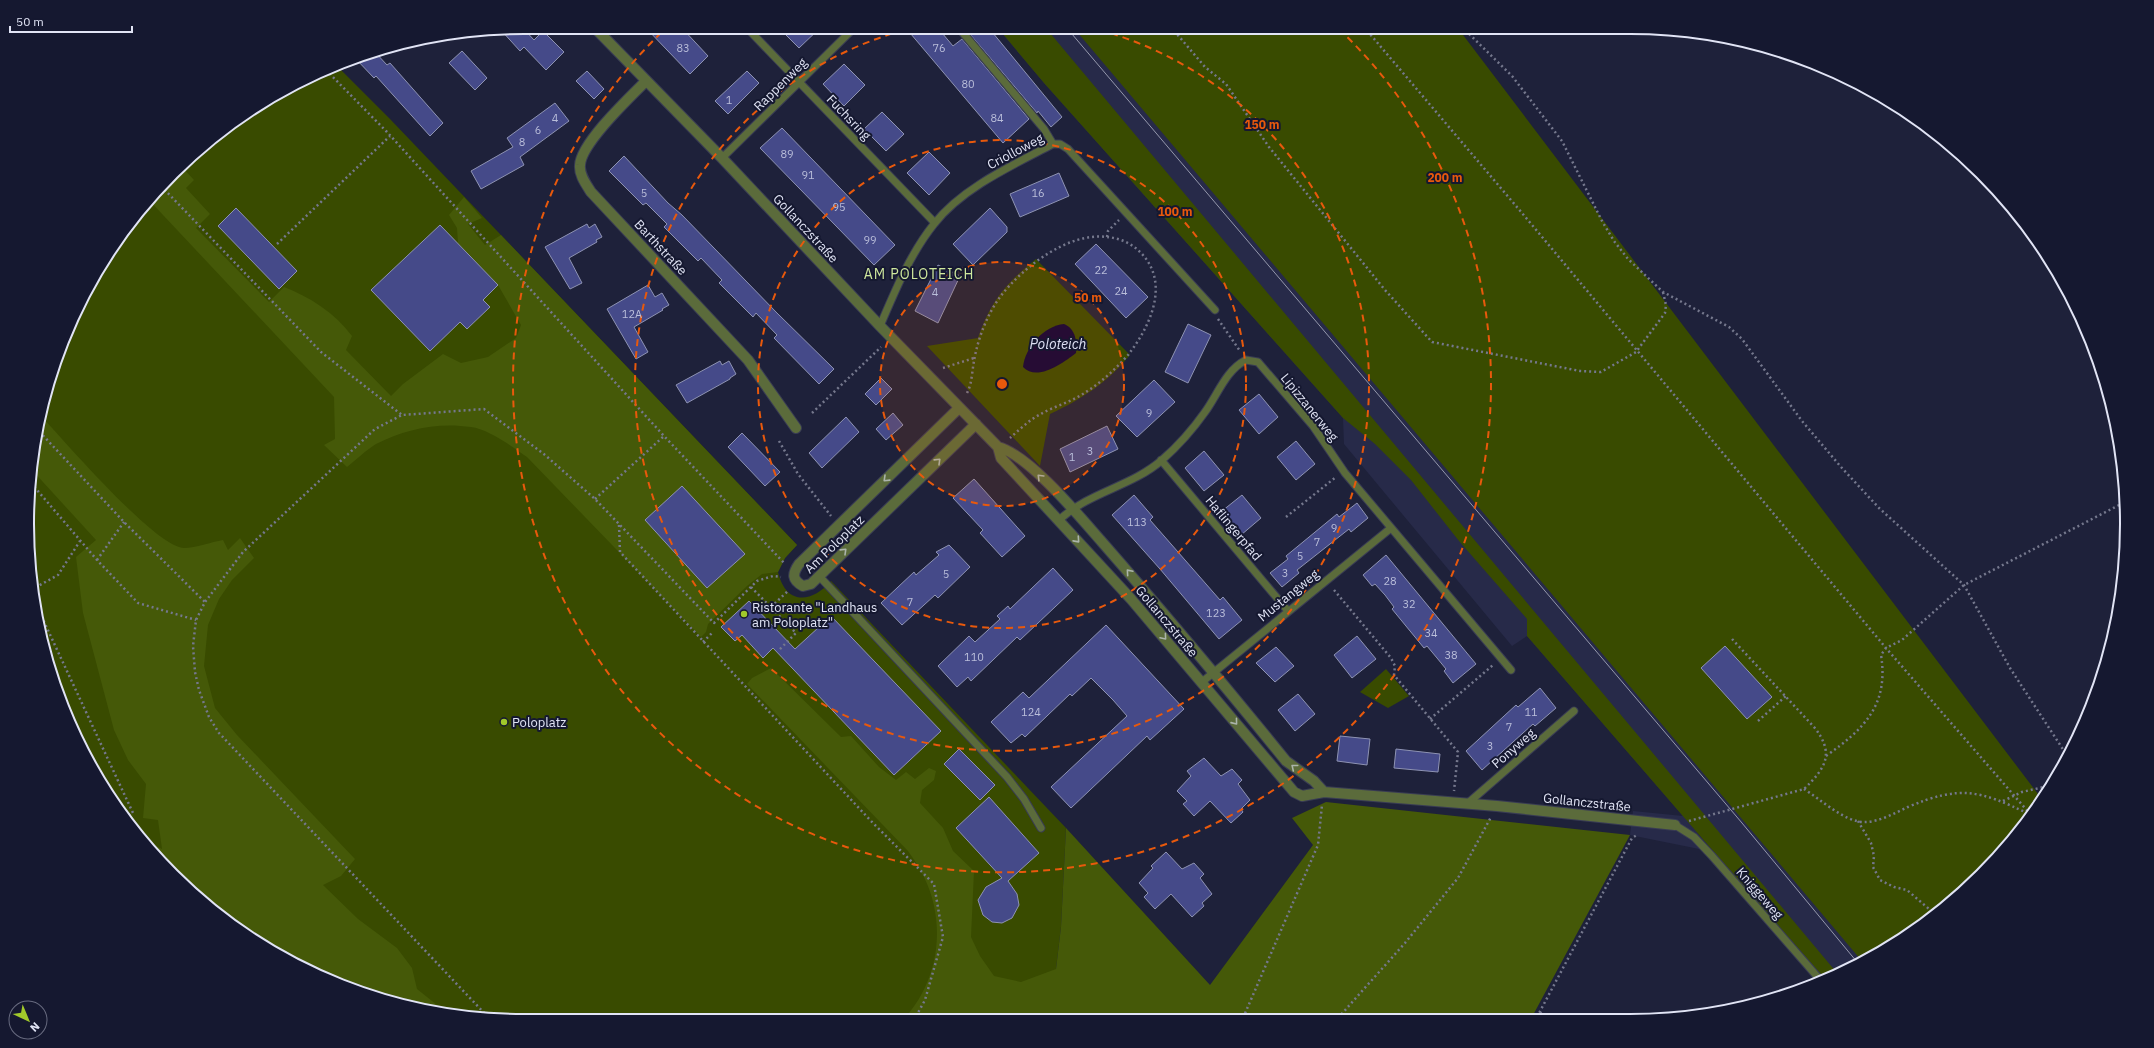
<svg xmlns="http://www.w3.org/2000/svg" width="2154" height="1048" viewBox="0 0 2154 1048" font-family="'IBM Plex Sans',sans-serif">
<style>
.built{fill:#272a49}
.green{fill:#394b00}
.forest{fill:#455908}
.water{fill:#0c023b}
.building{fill:#454a89;stroke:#8e93b3}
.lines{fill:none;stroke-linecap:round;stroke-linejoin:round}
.service-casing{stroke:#393c54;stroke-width:9}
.minor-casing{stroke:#393c54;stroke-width:12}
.path{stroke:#75788d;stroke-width:2.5;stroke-dasharray:2 3;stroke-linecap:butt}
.service{stroke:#5b6b3b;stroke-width:7}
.minor{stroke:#5b6b3b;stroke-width:10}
.tram{stroke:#9598ac;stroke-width:1}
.oneway{stroke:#abb4ab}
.ring{fill:none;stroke:#e8590c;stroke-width:2;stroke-dasharray:7 5}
.poi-dot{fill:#a1c92b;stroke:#151830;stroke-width:1.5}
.labels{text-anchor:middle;stroke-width:4;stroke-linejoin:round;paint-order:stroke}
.number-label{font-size:11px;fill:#babeda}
.street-label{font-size:13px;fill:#e1e4f5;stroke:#151830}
.poi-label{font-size:13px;fill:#e1e4f5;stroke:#151830;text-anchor:start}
.neighbourhood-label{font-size:14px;letter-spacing:1px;fill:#cfe89e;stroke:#151830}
.water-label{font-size:14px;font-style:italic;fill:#dde0f3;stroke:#151830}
.rim{fill:none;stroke:#e1e4f5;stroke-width:2}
.centre{fill:#e8590c;stroke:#151830;stroke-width:2}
.ring-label{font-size:12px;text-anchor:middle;font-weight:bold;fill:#e8590c;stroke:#151830;stroke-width:4;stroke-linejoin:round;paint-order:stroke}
</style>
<rect width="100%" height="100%" fill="#1e213a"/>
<path class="built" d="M997 27H1137L1900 937 1821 983 1714 852 1630 835 1633 811 1683 816 1527 636 1512 646 1344 444 1343 418 1044 83Z"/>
<path class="green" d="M997 27H1045L1837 973 1821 982 1714 852 1527 636V619L1459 541 1411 480 1375 444 1343 418 1044 83Z
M1073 27H1457L2041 798 2024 827 1933 918 1861 960Z
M337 66 390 119 797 545 785 558 778 572C786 606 812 603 831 581L1066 828 1061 927 1056 969 1044 1019 524 1021 427 1011 334 983 248 937 173 876 130 826 78 744 53 684 31 589 27 524 37 427 65 334 94 275 150 196 221 130 276 93Z
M1036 259 1130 355C1107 383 1082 399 1050 414L1040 466 927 346 978 338C991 301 1005 284 1036 259Z
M1386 669 1409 696 1388 708 1360 692Z"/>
<path class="forest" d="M182 167 194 180 186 188 210 214 196 228 269 302 284 287C310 297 335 313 352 336L346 350 391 396 403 384 443 354 461 363 488 357 516 338 521 325 498 285 458 243 457 228 449 215 464 197 482 218 468 224 485 245 501 235 797 545 785 558 778 572 762 574 747 586 708 624 706 632 701 637 527 457C513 447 488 429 471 427 438 422 405 429 376 444 366 450 356 460 347 467L324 445 335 439 334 397 148 199Z
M40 415C64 440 155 547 184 548 196 548 211 542 223 540L228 550 240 538 254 558 232 580 219 599 208 625 204 666 215 708 237 735 355 859 341 876 323 885 358 919 397 948 412 968 417 989 447 1013 427 1011 334 983 248 937 173 876 141 839 162 849 158 820 143 818 146 784 128 760 114 730 83 613 76 557 96 540 32 470 37 427Z
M771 668 841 737 851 736 879 767 896 780 906 772 915 779 929 768 936 771 934 780 922 790 920 803 943 828 953 851 974 871 971 937 980 956 994 976 1021 982 1056 969 1061 927 1066 828 1210 985 1313 845 1292 818 1326 802 1630 835 1532 1017 903 1020C939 982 947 924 924 877 920 868 914 860 908 851L747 684 752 678Z"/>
<path class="water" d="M1064 324C1076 329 1077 342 1076 353 1063 363 1037 382 1023 367 1025 347 1044 326 1064 324Z"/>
<path class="building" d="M522 27 534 40 543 31 564 52 546 70 524 47 520 51 500 29Z
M645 27H681L708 56 690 74Z
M794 27H821L799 48 786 35Z
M905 27H937L953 46 962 39 1029 119 1003 143Z
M976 27H988L1062 117 1051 127 1038 111 1037 113 969 33Z
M374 51 387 65 390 63 443 123 430 136 376 76 374 78 355 58Z
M462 51 487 78 475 90 449 63Z
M844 64 865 85 844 106 823 84Z
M587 71 604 89 594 99 576 81Z
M747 71 759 83 728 114 715 101Z
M555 103 569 121 520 157 524 165 481 189 471 171 513 147 507 138Z
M882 112 904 134 886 151 864 129Z
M782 128 895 245 874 265 760 148Z
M929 152 950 173 929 195 907 173Z
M624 156 668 203 682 215 777 313 834 369 819 384 774 338 777 335 756 313 753 317 719 283 722 280 701 258 698 261 664 227 667 224 646 203 643 205 609 171Z
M1059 173 1069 196 1020 217 1010 194Z
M236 208 297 271 279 289 218 226Z
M990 208 1007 227V232L973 265 953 244Z
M587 224 589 228 595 224 602 237 596 240 597 242 569 258 582 283 570 289 545 247Z
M440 225 498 285 483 300 490 307 467 329 460 322 430 351 371 290Z
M1096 244 1148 297 1126 318 1075 264Z
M938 265 960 276 938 323 915 311Z
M648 285 655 297 662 293 669 305 662 309 663 310 634 327 648 352 636 359 607 309Z
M1188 324 1211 335 1188 383 1165 372Z
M720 361 722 365 729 361 736 374 730 378V379L687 403 676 385Z
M881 378 892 389 876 405 865 394Z
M1154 380 1175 402 1137 437 1116 416Z
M1259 394 1278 417 1259 434 1239 410Z
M893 413 903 425 886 440 876 429Z
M846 417 859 432 822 468 809 453Z
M1107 426 1118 449 1070 472 1060 449Z
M742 433 780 472 765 486 728 447Z
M1296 441 1315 464 1296 480 1277 457Z
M1204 451 1224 475 1204 491 1185 468Z
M974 479 1025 536 1002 557 980 533 983 530 953 498Z
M682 486 745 554 707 588 645 520Z
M1134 495 1153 517 1150 520 1220 600 1223 597 1242 620 1219 639 1160 569 1112 515Z
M1242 495 1261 518 1241 535 1222 511Z
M1357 503 1368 518 1351 532 1349 529 1297 570 1299 573 1282 587 1270 573 1288 559 1286 556 1337 514 1339 517Z
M949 545 970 567 938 598 935 595 902 625 881 603 914 572 916 575 939 555 936 552Z
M1386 555 1476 664 1453 683 1444 671 1446 669 1437 658 1427 646 1424 648 1392 609 1394 607 1385 595 1375 584 1372 586 1363 575Z
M1053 568 1073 590 1020 640 1017 637 971 681 968 677 957 687 938 666 969 636 975 642 1000 619 997 616 1008 606 1010 609Z
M749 601 795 649 831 616 941 731 894 775 773 648 763 658 742 635 735 641 721 627Z
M1106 625 1184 709 1150 740 1147 736 1071 808 1051 787 1127 716 1113 700 1091 678 1072 696 1070 694 1025 737 1022 734 1011 743 991 722 1023 692 1029 698Z
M1357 636 1376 659 1352 678 1334 655Z
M1725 646 1772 697 1747 719 1701 668Z
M1276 647 1294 666 1275 682 1256 663Z
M1540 688 1556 708 1535 726 1533 724 1482 770 1466 751 1516 705 1518 707Z
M1298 694 1315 714 1295 731 1278 710Z
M1340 736 1370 739 1367 765 1337 761Z
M959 749 995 785 980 800 944 764Z
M1396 749 1440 754 1438 772 1394 768Z
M1204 758 1221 776 1232 769 1242 780 1238 784 1250 800 1241 809 1243 812 1231 823 1210 801 1194 816 1183 804 1187 801 1177 791 1191 776 1187 771Z
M989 797 1039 853 1008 881 1017 894 1019 905 1012 918 1002 923 992 922 983 915 978 900 986 887 1002 878 956 828Z
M1166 852 1182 869 1194 863 1204 874 1200 878 1212 894 1202 903 1204 906 1192 917 1171 894 1155 909 1144 897 1148 893 1139 883 1153 868 1151 866Z"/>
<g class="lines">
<defs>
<path id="service" d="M746 27 935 223
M958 27 1044 129 1053 144
M722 158 855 27
M880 326C895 291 910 254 934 224 962 188 1013 165 1053 144H1060L1068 149 1215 310
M1161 460 1288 611
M1059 520C1091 491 1131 487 1162 460 1178 446 1193 429 1205 412 1218 394 1226 370 1246 360L1258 362 1313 426 1345 473 1511 670
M819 576 1007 777 1024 799 1041 828
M1202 682 1391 528
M1467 804 1574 711
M1675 825 1694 837 1712 856 1822 982"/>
<path id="minor" d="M594 27 722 158 880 326 998 447 1001 458 1131 599 1294 792 1302 796 1324 792 1497 806 1675 825
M646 81C630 97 581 143 580 165 579 175 586 184 591 192L748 360 796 428
M959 408 799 564C792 574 792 580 803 586L811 584 976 424
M998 447C1029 455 1080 517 1102 542 1165 614 1226 687 1286 761L1314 781 1324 792"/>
</defs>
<use href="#service" class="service-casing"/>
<use href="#minor" class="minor-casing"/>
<path class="path" d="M1171 27 1205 67 1226 84 1269 147 1385 290 1432 342 1580 371 1601 372 1636 352 1665 313 1666 305 1663 292
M1364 27 1522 213 1886 648 2031 815
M1462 27 1512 76 1562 141 1602 221 1614 241 1628 259 1663 292 1729 327 1742 339 1802 421 1841 467 1879 508 1964 585 2010 668 2066 754
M326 70 387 132 664 436 785 564
M161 186 321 352 402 415
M1107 237 1108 231 1119 220
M277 244 390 136
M1218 319 1240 351
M943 368 974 358
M967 393C972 384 972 371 974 361 978 338 987 315 1000 297 1023 267 1068 232 1107 237 1120 238 1133 244 1142 254 1170 284 1150 327 1128 355 1112 373 1094 389 1072 400 1061 405 1049 409 1039 415 1028 421 1019 430 1010 438
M812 413 881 347
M36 428 124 522 205 602
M779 441 798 474 831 516
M31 483 97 560 138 603 196 620
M595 499 664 436
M1286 517 1336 477
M619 525 620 552 871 821 934 884 943 937 925 1000 914 1020
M97 560 124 522
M751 587 796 633 778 651
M31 590 58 575 80 541
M1334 590 1391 658 1395 666 1394 675 1458 752 1454 791
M33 598 133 813 124 818
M771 607 789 590
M703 642 712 633
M1430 719 1493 665
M1758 721 1786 696
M1826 756C1864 729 1889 705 1881 655L1886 648 1902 640 1964 585 2125 502
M1804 789C1820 799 1846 823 1865 822 1879 822 1895 813 1908 807 1960 785 1979 790 2029 814
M2003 801 2022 792 2048 786
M1689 821 1804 789C1826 768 1835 753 1814 727L1732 639
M1858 821 1871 843 1874 856 1873 867 1880 880 1894 887 1907 890 1936 915
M1540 1012 1544 1017
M488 1017 219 733 209 717 199 690 195 672 193 646 196 620 205 602 243 552 375 429 402 415 484 409 545 455 595 499 714 623 757 581 773 576 781 577
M1537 1017 1632 838 1637 835
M1243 1018 1318 845 1322 805
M1338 1018 1405 943 1458 878 1491 817"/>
<use href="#service" class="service"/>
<use href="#minor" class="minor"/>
<path class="tram" d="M1066 27 1742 823 1857 962"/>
</g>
<defs><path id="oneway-chevron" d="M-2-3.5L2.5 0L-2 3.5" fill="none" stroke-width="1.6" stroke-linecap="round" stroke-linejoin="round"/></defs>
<g class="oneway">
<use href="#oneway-chevron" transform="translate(938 461) rotate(-44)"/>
<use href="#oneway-chevron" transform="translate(1040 477) rotate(-135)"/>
<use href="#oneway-chevron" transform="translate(886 479) rotate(136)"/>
<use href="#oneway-chevron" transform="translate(1077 540) rotate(48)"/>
<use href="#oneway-chevron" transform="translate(844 551) rotate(-44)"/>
<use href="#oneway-chevron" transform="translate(1129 572) rotate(-131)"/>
<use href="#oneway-chevron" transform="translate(1164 637) rotate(50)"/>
<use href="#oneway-chevron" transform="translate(1235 722) rotate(51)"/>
<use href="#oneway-chevron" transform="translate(1294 767) rotate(-141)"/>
</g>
<circle cx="1002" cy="384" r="122" fill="#e8590c" fill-opacity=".12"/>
<g class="ring">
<circle cx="1002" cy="384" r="122"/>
<circle cx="1002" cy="384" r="244"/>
<path d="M1088 27A367 367 0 1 1 916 27"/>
<path d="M1339 29A489 489 0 1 1 665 29"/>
</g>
<g class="poi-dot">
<circle cx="744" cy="614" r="4"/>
<circle cx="504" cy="722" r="4"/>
</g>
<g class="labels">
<g class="number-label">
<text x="683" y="52">83</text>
<text x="939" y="52">76</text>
<text x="968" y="88">80</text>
<text x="729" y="104">1</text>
<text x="555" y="122">4</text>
<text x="997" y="122">84</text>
<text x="538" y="134">6</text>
<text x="522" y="146">8</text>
<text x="787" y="158">89</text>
<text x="808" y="179">91</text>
<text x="644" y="197">5</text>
<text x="1038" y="197">16</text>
<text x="839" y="211">95</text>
<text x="870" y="244">99</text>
<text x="1101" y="274">22</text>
<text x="1121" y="295">24</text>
<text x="935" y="296">4</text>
<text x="632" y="318">12A</text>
<text x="1149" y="417">9</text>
<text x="1090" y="455">3</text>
<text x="1072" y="461">1</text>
<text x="1137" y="526">113</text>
<text x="1334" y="532">9</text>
<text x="1317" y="546">7</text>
<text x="1300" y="560">5</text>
<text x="1285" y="577">3</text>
<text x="946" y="578">5</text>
<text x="1390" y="585">28</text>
<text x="910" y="606">7</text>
<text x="1409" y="608">32</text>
<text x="1216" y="617">123</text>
<text x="1431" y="637">34</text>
<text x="1451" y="659">38</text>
<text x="974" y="661">110</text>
<text x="1031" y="716">124</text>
<text x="1531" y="716">11</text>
<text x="1509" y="731">7</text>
<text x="1490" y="750">3</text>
</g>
<g class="street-label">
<text transform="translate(780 84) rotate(-45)" y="5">Rappenweg</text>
<text transform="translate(849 117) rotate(46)" y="5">Fuchsring</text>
<text transform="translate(1015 151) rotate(-28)" y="5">Criolloweg</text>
<text transform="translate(806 228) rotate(47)" y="5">Gollanczstraße</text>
<text transform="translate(661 247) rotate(47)" y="5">Barthstraße</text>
<text transform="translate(1310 407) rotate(51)" y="5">Lipizzanerweg</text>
<text transform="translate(1234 528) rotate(50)" y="5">Haflingerpfad</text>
<text transform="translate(834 544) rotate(-44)" y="5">Am Poloplatz</text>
<text transform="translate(1288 595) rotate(-39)" y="5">Mustangweg</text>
<text transform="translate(1167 621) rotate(50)" y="5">Gollanczstraße</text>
<text transform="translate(1513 748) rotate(-41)" y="5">Ponyweg</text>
<text transform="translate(1587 802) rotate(6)" y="5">Gollanczstraße</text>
<text transform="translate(1760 893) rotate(49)" y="5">Kniggeweg</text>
</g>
<g class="poi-label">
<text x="752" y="612">Ristorante "Landhaus<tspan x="752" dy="15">am Poloplatz"</tspan></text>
<text x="512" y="727">Poloplatz</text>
</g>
<g class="neighbourhood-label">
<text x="919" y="279">AM POLOTEICH</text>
</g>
<g class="water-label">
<text x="1058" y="349">Poloteich</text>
</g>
</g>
<path d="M0 0H2154V1048H0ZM524 34H1630A490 490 0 0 1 2120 524V524A490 490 0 0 1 1630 1014H524A490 490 0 0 1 34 524V524A490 490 0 0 1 524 34Z" fill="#151830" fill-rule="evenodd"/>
<path class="rim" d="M524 34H1630A490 490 0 0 1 2120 524V524A490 490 0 0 1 1630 1014H524A490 490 0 0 1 34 524V524A490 490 0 0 1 524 34Z"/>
<circle cx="1002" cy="384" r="6" class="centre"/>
<g class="ring-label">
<text x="1262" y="129">150 m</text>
<text x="1445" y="182">200 m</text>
<text x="1175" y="216">100 m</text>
<text x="1088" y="302">50 m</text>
</g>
<g transform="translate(28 1020) rotate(136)"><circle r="19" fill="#151830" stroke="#676a7f"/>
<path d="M0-3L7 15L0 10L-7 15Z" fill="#a1c92b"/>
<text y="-6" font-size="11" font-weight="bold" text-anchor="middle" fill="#e1e4f5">N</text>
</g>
<path d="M10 26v6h122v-6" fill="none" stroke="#e1e4f5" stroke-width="2"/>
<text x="16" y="26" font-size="12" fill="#e1e4f5" stroke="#151830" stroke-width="3" paint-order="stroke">50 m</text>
</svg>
